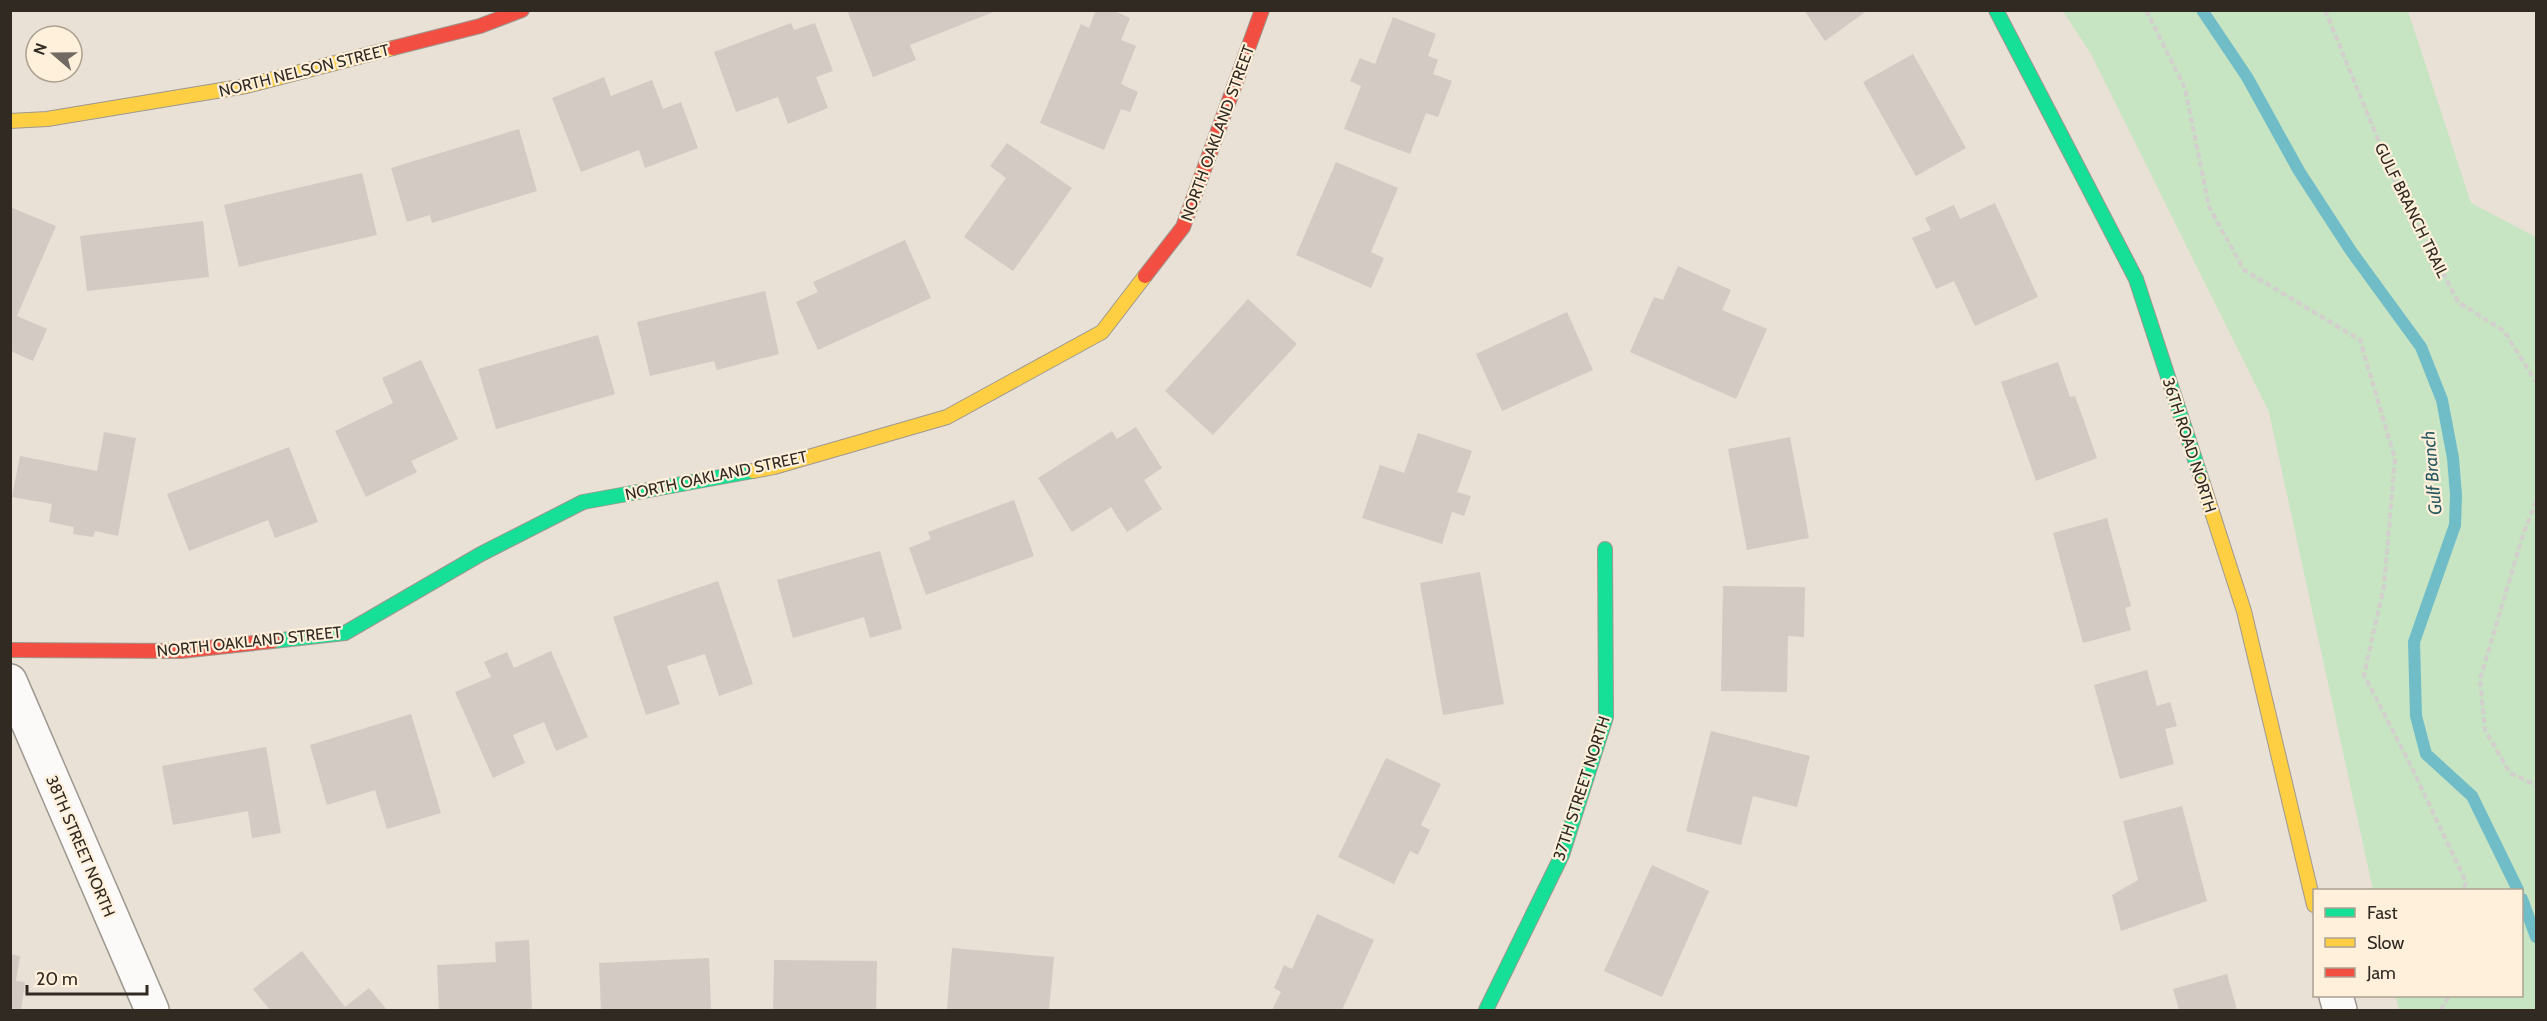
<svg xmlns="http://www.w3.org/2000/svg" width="2547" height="1021" viewBox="0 0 2547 1021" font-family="Cabin,sans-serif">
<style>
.green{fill:#c7e4c3}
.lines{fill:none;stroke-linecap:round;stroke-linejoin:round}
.stream{stroke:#71bdc7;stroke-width:12}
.building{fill:#d3cac3}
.street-casing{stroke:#9e9890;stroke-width:36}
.fast-casing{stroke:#9e9890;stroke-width:16}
.slow-casing{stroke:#9e9890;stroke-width:16}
.jam-casing{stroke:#9e9890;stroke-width:16}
.path{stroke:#d2cfcc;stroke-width:4;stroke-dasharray:6 3;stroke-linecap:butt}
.street{stroke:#fcfaf9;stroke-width:33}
.fast{stroke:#16e098;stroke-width:14}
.slow{stroke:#ffcf43;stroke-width:14}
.jam{stroke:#f24e42;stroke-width:14}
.labels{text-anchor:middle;stroke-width:4.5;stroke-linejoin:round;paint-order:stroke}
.street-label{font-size:16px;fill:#302a23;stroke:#fff0db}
.water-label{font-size:18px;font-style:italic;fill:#2b5a62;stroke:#fff0db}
</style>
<rect width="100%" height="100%" fill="#e9e1d6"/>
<path class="green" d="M2063 11H2408L2471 203 2536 237V1010H2399L2396 996H2522V890H2373L2269 412 2091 54Z"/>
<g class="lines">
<path class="stream" d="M2202 10 2247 77 2299 171 2351 251 2421 347 2442 400 2453 458 2456 495 2455 525 2414 642 2416 716 2426 754 2472 796 2518 890
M2522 899 2536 937"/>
</g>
<path class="building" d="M847 10H996V11L910 45 916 60 873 77Z
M1096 10H1112L1130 18 1121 40 1136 46 1121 84 1138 92 1130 112 1121 109 1104 150 1040 123 1081 24 1089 28Z
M1804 10H1868L1825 41Z
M1393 17 1436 34 1428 56 1438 60 1433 74 1452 81 1438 117 1426 113 1410 154 1344 129 1361 86 1350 81 1360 58 1375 64Z
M791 23 794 30 815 23 833 71 816 77 828 108 788 124 778 97 736 112 714 52Z
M1913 54 1966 148 1916 176 1863 82Z
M604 77 611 96 652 80 663 109 681 102 698 148 645 168 639 150 581 172 552 98Z
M519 129 537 191 432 223 430 215 407 222 391 168Z
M1007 143 1072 188 1013 271 964 237 1006 178 990 166Z
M1336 162 1398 188 1371 252 1384 258 1371 288 1296 255Z
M362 173 377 235 239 267 224 205Z
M1995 203 2038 297 1975 326 1954 281 1936 289 1912 238 1931 230 1925 218 1954 205 1960 219Z
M10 207 56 226 17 316 47 329 33 361 10 351Z
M203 221 209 277 87 291 80 236Z
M905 240 931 298 818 350 796 302 818 292 813 282Z
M1678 266 1731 290 1722 310 1767 329 1736 399 1630 352 1654 297 1663 300Z
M765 291 779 354 717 370 714 361 650 376 637 322Z
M1248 299 1297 344 1213 435 1165 391Z
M1567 312 1593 370 1502 411 1476 354Z
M598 335 615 394 496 429 478 369Z
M421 360 458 439 411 461 417 472 366 497 335 431 393 403 382 378Z
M2058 362 2070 397 2075 396 2097 458 2036 481 2001 382Z
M1136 427 1162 468 1144 480 1162 509 1127 532 1111 507 1072 532 1038 478 1112 431 1117 439Z
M104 432 136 438 118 536 95 531 93 537 73 534 74 527 49 522 52 504 12 497 20 456 97 471Z
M1418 433 1472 451 1457 492 1471 496 1464 516 1452 512 1442 544 1362 518 1380 465 1404 473Z
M1790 437 1809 538 1747 550 1728 449Z
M289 447 318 522 275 538 268 520 189 551 167 494Z
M1014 500 1034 556 926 595 909 548 931 539 928 532Z
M2107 518 2131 606 2125 608 2131 630 2083 643 2053 533Z
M880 551 902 629 870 638 864 617 793 638 777 580Z
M1480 572 1504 704 1443 715 1420 583Z
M718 581 753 684 719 696 705 654 667 666 680 704 646 715 613 617Z
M1723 586 1805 587 1804 637 1788 636 1787 692 1721 691Z
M551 651 588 737 556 751 544 722 513 735 525 763 493 778 455 692 491 677 484 662 507 652 514 668Z
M2147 670 2157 706 2170 702 2177 726 2165 729 2174 764 2120 779 2094 685Z
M411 714 441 813 387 829 375 790 327 805 310 745Z
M1711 731 1810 756 1797 807 1753 796 1741 845 1686 831Z
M266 747 281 833 252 838 248 811 173 825 162 766Z
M1386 758 1441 784 1421 825 1430 830 1418 855 1410 851 1394 884 1338 857Z
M2182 806 2207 901 2121 931 2112 895 2138 880 2123 821Z
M1652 865 1709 891 1662 997 1604 971Z
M1317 914 1374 940 1342 1010H1272L1281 992 1274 988 1284 965 1292 969Z
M529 940 532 1010H439L437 965 496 962 495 942Z
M952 948 1054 957 1049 1010H947Z
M302 951 345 1007 369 988 387 1010H270L253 989Z
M10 954 20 956 16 981 25 982 21 1010H10Z
M709 958 711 1010H601L599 963Z
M774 960 877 961 876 1010H773Z
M2227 974 2237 1010H2179L2173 989Z"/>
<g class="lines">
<defs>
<path id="street" d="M10 681 152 1010
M2336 996 2340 1010"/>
<path id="fast" d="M1996 10 2136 279 2203 484
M273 641 345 633 481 554 583 502 753 471
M1486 1010 1562 855 1606 717 1605 549"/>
<path id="slow" d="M10 121 47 119 246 86 393 48
M753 471 774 467 947 417 1102 332 1145 276
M2203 484 2244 611 2314 905"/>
<path id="jam" d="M393 48 480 26 522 10
M1145 276 1183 227 1262 10
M10 650 181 651 273 641"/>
</defs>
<use href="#street" class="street-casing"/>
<use href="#fast" class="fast-casing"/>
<use href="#slow" class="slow-casing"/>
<use href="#jam" class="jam-casing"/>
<path class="path" d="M2146 10 2185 88 2209 207 2244 270 2360 340 2395 459 2384 586 2364 675 2410 764 2466 882 2464 890
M2325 10 2393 176 2458 302 2504 331 2536 382
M2536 501 2522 538 2480 679 2485 730 2510 773 2534 784 2536 787
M2441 1010 2449 996"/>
<use href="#street" class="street"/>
<use href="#fast" class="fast"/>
<use href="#slow" class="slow"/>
<use href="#jam" class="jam"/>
</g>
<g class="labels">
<g class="street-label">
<text transform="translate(304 70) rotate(-14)" y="6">NORTH NELSON STREET</text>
<text transform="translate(1217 133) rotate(-70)" y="6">NORTH OAKLAND STREET</text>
<text transform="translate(2412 210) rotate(64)" y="6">GULF BRANCH TRAIL</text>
<text transform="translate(2190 445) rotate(72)" y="6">36TH ROAD NORTH</text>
<text transform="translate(716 475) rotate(-12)" y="6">NORTH OAKLAND STREET</text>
<text transform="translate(249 641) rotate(-6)" y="6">NORTH OAKLAND STREET</text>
<text transform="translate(1581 788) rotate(-72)" y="6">37TH STREET NORTH</text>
<text transform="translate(81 846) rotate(67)" y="6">38TH STREET NORTH</text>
</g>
<g class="water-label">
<text transform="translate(2432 473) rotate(-95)" y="6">Gulf Branch</text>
</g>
</g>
<rect width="2547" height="1021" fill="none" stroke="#302a23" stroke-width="24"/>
<rect x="2313" y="889" width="210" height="108" fill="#fff0db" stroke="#aca191" stroke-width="1.5"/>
<rect x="2325" y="908" width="30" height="9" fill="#16e098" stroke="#aca191" stroke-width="1.5"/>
<text x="2367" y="919" font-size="18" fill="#302a23">Fast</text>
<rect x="2325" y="938" width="30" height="9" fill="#ffcf43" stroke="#aca191" stroke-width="1.5"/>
<text x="2367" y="949" font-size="18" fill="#302a23">Slow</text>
<rect x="2325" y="968" width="30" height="9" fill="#f24e42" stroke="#aca191" stroke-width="1.5"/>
<text x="2367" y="979" font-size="18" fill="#302a23">Jam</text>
<g transform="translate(54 54) rotate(290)"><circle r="28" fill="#fff0db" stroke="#aca191" stroke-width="1.5"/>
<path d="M0-4.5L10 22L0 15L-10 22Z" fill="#716a62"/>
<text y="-9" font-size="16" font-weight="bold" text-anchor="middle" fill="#302a23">N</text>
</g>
<path d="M27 985v9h120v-9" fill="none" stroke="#302a23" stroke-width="3"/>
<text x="36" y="985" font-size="18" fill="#302a23" stroke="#fff0db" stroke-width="4.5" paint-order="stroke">20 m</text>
</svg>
